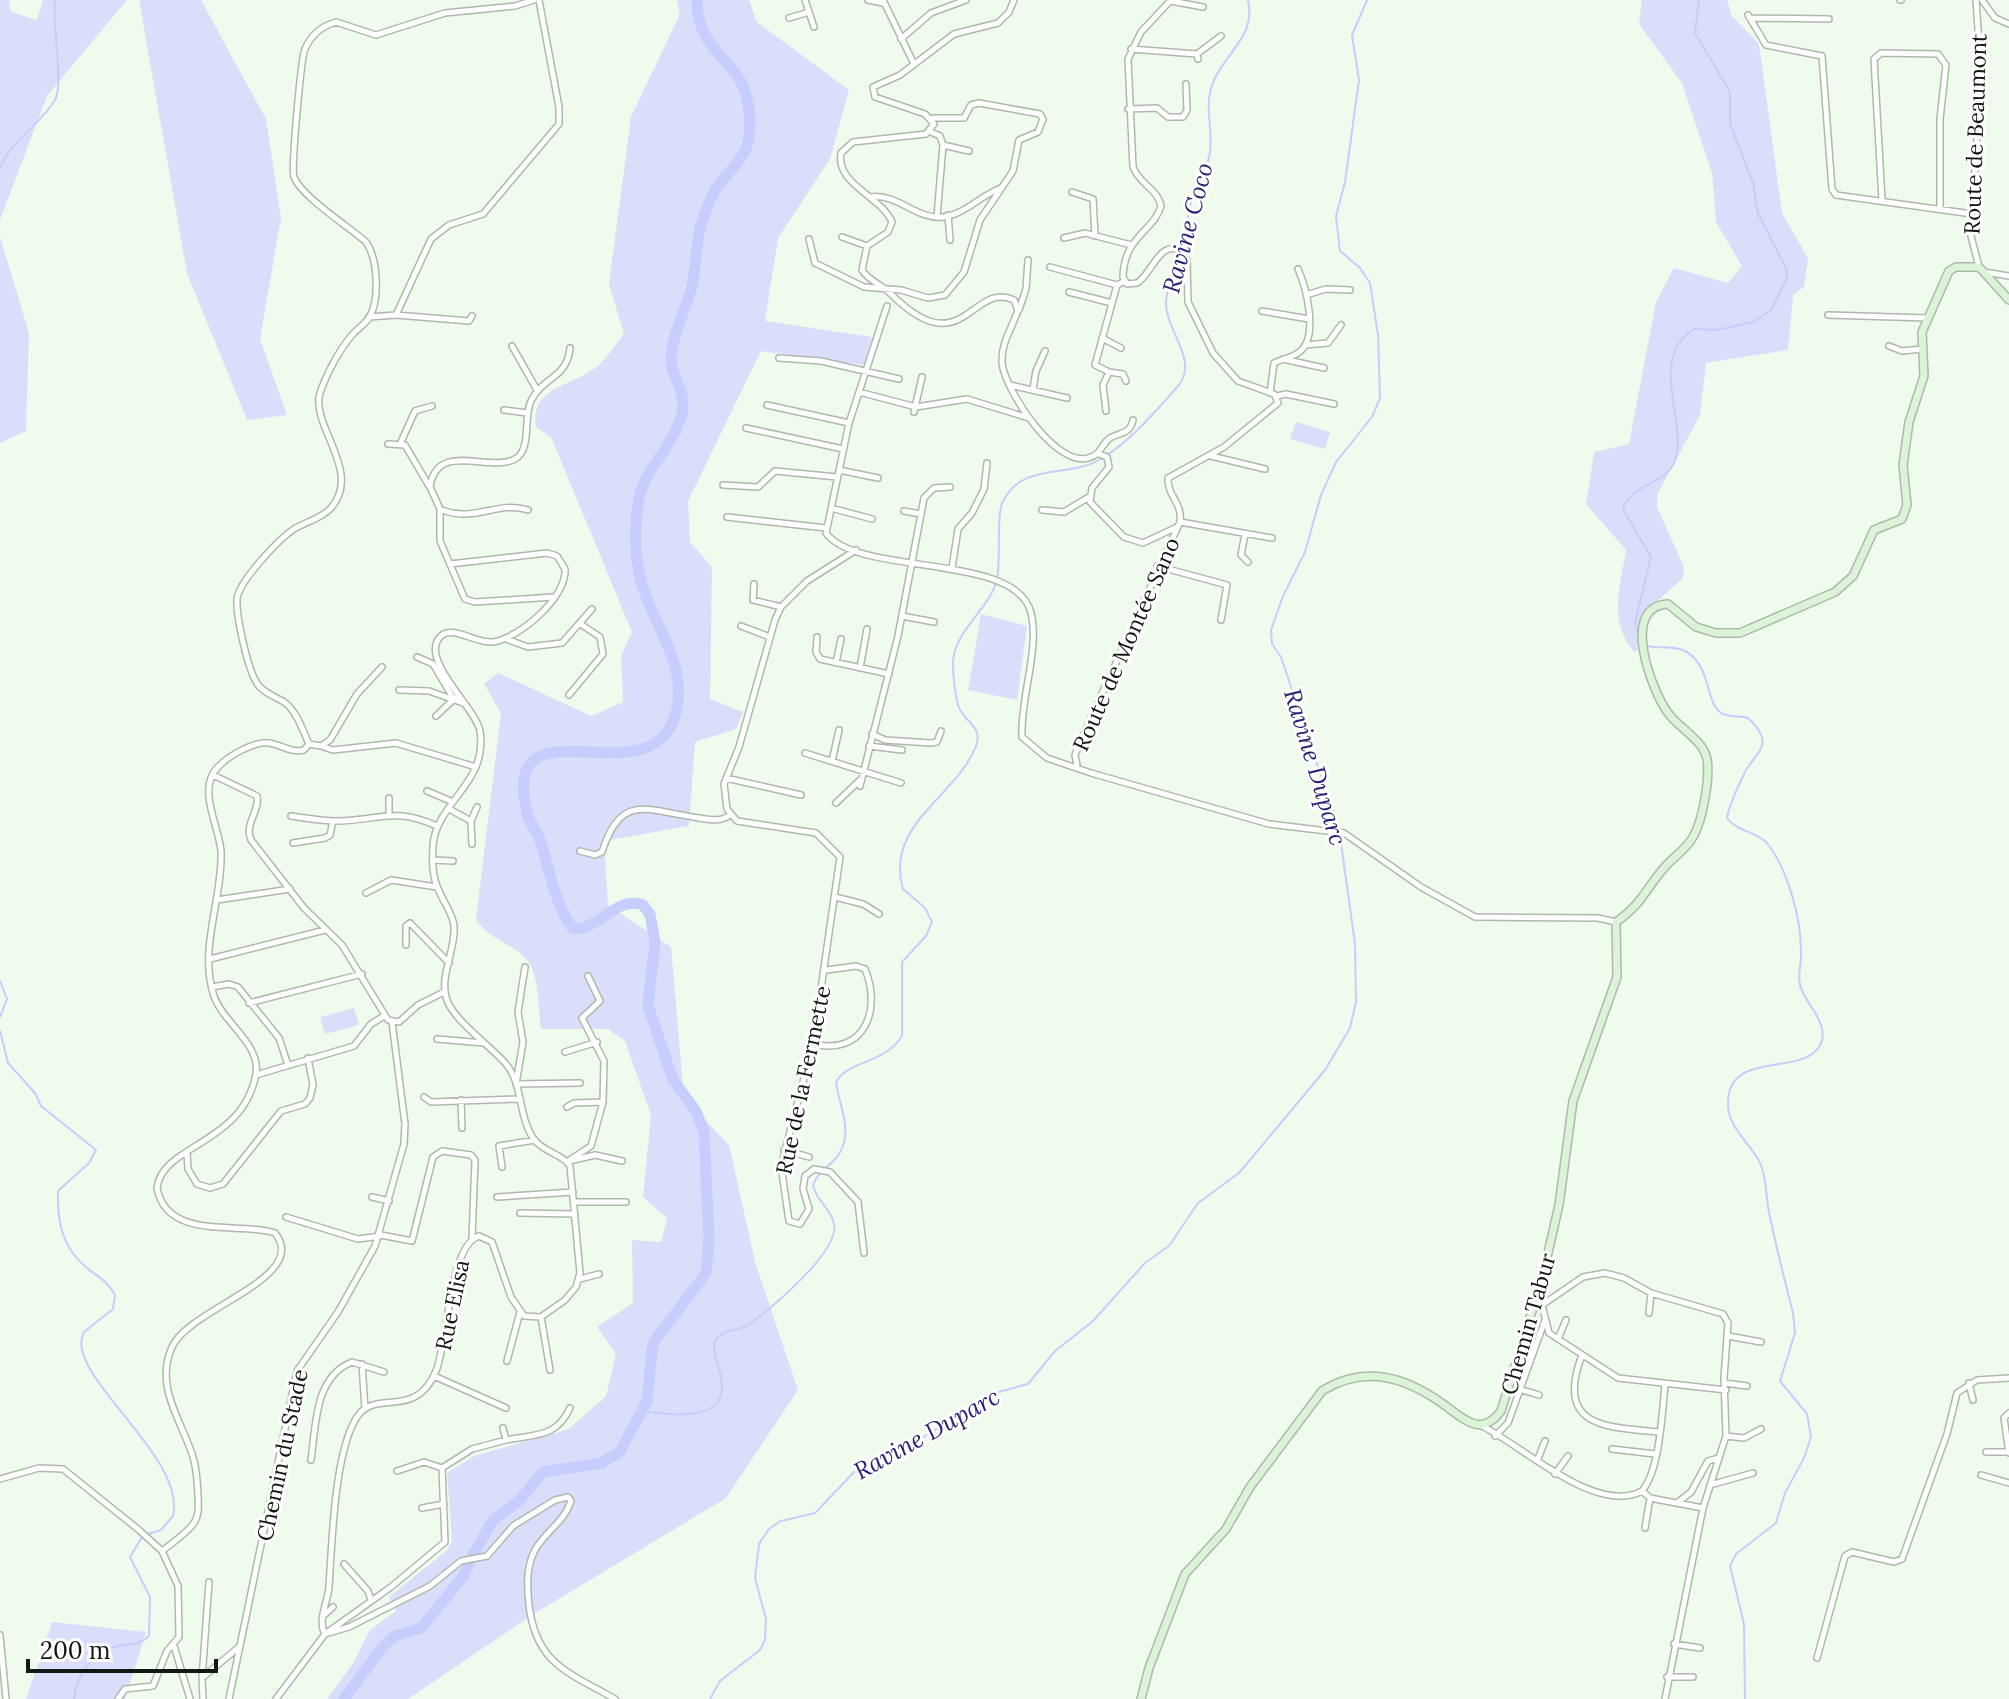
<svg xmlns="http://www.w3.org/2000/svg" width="2009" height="1699" viewBox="0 0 2009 1699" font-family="Lora,serif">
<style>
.green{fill:#dbdefa}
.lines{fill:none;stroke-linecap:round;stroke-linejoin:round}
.stream{stroke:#c7cdfd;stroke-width:2}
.river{stroke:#c7cdfd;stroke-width:11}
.street-casing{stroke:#aeb9ac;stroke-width:8}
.secondary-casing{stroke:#aeb9ac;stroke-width:10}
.street{stroke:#fff;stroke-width:5}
.secondary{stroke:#dbf3d6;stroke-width:7}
.labels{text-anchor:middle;stroke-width:6;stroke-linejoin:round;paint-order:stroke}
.street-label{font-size:22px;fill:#131712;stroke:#fff}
.water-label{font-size:24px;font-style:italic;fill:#292077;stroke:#fff}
</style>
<rect width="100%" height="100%" fill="#effbed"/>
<path class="green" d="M0 0H9L11 12 37 20 43 0H127L47 96 0 220Z
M139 0H201L266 119 281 218 260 339 287 415 247 420 187 273Z
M677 0H749L757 22 849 90 830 159 778 238 765 321 872 337 864 365 761 351 688 501 690 542 712 567 710 699 743 712 736 729 695 742 689 826 604 841 608 905 671 947 684 1098 729 1145 755 1262 798 1390 726 1498 532 1615 408 1699H327L354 1662 370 1630 396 1611 389 1597 446 1551 452 1541 447 1473 474 1456 569 1429 606 1396 616 1354 597 1327 633 1303 632 1240 661 1242 667 1218 643 1197 651 1115 625 1041 608 1029H541C538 1010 540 976 527 960 515 945 493 942 476 920L501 713 484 684 498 673 591 716 623 702 621 656 632 632 551 437 536 427C529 388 571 386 594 369 605 361 615 345 624 334L609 284 631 117 680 14Z
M1642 0H1727L1732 16 1759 44 1782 213 1808 258 1804 287 1793 295 1788 350 1706 363 1700 415 1658 493 1657 507 1684 567 1683 578 1644 613 1638 650 1634 652C1608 620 1620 588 1626 550L1586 504 1594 452 1629 444 1656 302 1674 268 1728 283 1742 266 1716 222 1712 173 1682 83 1639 24Z
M0 237 29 333 26 431 0 443Z
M1296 422 1330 432 1325 449 1290 439Z
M981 614 1027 626 1017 700 968 690Z
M354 1008 359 1025 325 1034 320 1017Z
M52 1622 146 1632 125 1699H26Z"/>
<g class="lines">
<path class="stream" d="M0 168C12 139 40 125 55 100 64 84 52 25 55 0
M1640 639 1635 623 1651 557 1623 509C1631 481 1673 486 1677 453 1683 413 1650 357 1694 329L1717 330 1753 322 1771 310 1787 278 1786 268 1758 214 1753 183 1730 124V92L1695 33 1699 0
M1647 646C1659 649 1673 645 1685 651 1713 666 1704 705 1723 714 1730 717 1741 716 1748 718 1778 746 1754 752 1744 774 1738 787 1729 804 1727 818 1737 832 1756 831 1767 843 1788 870 1801 918 1801 952 1802 967 1795 978 1803 993 1811 1009 1831 1028 1819 1047 1801 1076 1729 1050 1728 1102 1727 1128 1751 1143 1761 1165 1766 1178 1766 1193 1768 1207 1775 1243 1784 1278 1793 1313L1795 1333 1780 1381 1807 1414 1811 1437 1804 1458 1785 1493 1776 1523 1736 1554 1730 1566 1744 1624 1745 1699
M1339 829 1281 657 1272 644 1271 630 1283 596 1305 552 1321 495 1336 462 1372 417 1380 398 1378 335 1370 283 1360 268 1340 251 1336 216 1345 182 1359 80 1352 35 1367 0
M0 981 7 999 0 1017
M0 1031 8 1063 35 1093 41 1106 96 1150 89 1163 58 1191C57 1221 62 1248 87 1268 98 1277 109 1282 115 1295L113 1309 84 1332C61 1373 187 1455 173 1516L161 1530 148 1534
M642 1411C668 1415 731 1424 721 1378 719 1364 712 1355 715 1340 725 1328 736 1332 748 1325 769 1311 840 1251 834 1224 831 1209 817 1201 813 1186 817 1172 828 1168 837 1157 855 1133 839 1107 836 1082 848 1060 885 1064 902 1036V962L926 936 932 922 925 908 903 889C884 825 956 797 976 746 984 726 962 721 958 705 955 693 953 676 953 663 953 632 990 609 997 579 1001 560 996 514 1003 501 1023 462 1067 478 1099 460 1129 443 1155 412 1178 386 1200 360 1164 329 1166 301 1168 282 1178 261 1183 243 1188 228 1187 211 1193 196 1197 183 1206 170 1209 157 1215 130 1202 107 1214 80 1227 51 1256 36 1248 0
M74 1699C76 1675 93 1651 118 1646 130 1644 140 1645 149 1636L150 1597 130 1557 142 1537
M710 1699 720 1681 760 1650 765 1640 766 1619 755 1578 759 1544 769 1529 781 1521 815 1513 858 1468 905 1449 991 1394 1028 1384 1055 1351 1093 1321 1145 1263 1169 1246 1198 1203 1239 1173 1325 1070 1350 1028 1356 1002 1355 944 1340 836"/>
<path class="river" d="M473 1555 493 1520 519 1501 543 1472 602 1463 620 1452 647 1401 653 1343 706 1273 709 1240 704 1132 696 1111 673 1080 648 1005 655 942 650 914 643 905C617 895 600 929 574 929L570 925C554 900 549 868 540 840 536 830 529 822 527 813 498 690 657 808 677 708 686 661 652 623 641 581 637 565 635 544 636 527 637 466 664 465 681 418 689 393 671 377 671 360 672 335 684 314 691 290 697 269 695 246 701 225 705 213 711 196 718 186 730 168 747 159 749 136 751 118 749 92 738 77 718 49 697 40 697 0
M344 1699 383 1646 395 1636 421 1628 462 1578 470 1562"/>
<defs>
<path id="street" d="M805 0 814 27
M868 0 883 3
M883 0 914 64
M1014 0 1009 12 998 23 954 34 900 75 873 87 875 97 925 114 934 124 926 134 853 142 841 153C835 184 882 197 892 222L888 232 867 246 862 270C869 281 882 285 891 294 963 366 972 280 1014 300L1018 310C1012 329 1001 342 1002 363 1005 390 1055 467 1088 458 1102 455 1100 445 1110 438 1121 432 1130 434 1133 420
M1900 0H1901
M1976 0 1981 72 1971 236 1979 267
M1982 0 1995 18 2009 24
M1171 1 1203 7
M1748 15 1766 45 1822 56 1832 189 1836 195 1972 214
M789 18 809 12
M1750 18 1829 19
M901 39 931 13 966 0
M1131 49 1197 54 1198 59
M1197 54 1221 36
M1128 109 1157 108 1168 117H1183L1187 110 1186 84
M931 132 940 136 943 145 969 151
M1072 192 1093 199 1095 236
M870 197C898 193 916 220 943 217 966 214 981 195 1001 188
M1882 200 1874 59 1881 53 1938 54 1946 65 1940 119V207
M948 215 950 240
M937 217 943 145
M842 237 867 246
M1064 238 1085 233 1131 245
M809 239 815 263 864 287 901 290 928 298 945 295 964 272 980 220 1013 171 1019 140 1038 132 1043 119 1040 114 979 103 971 105 964 118H933
M1050 267 1117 285
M1984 272 2009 276
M1125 281 1117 285 1095 365 1109 372 1123 374 1126 381
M1069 292 1112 303
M1309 294 1326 289 1350 290
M887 306 849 423 826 533C858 577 1017 552 1031 613 1040 649 1020 698 1022 737L1047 758 1091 773 1269 824 1344 833 1421 887 1475 917 1598 918 1616 922
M1019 310 1026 289 1028 260
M1262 311 1309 319
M396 315 431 239 449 225 483 214 559 124V107L539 0
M1828 315 1928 318
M369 317 396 315 469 321 472 316
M1102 338 1121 348
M1305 345 1328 343 1341 325
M512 346 537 390
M1889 346 1902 351 1922 349
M779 358 821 361 899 379
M1283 359 1324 368
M1010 385 1067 398
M1033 389 1036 371 1045 351
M859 392 916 407 967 399 1029 418
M1270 393 1274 363C1282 359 1291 358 1298 353 1320 339 1306 287 1298 269
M1277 396 1286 394 1334 404
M767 405 849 423
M504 410 527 413
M1106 411 1103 385 1109 372
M914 412 922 377
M746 428 843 449
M401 442 415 411 432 406
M388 444 405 445 429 486
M1099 454 1107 457 1109 467 1092 488 1090 502 1124 537 1143 543 1177 527
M1211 456 1265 469
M839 470 878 478
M723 485 758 487 775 471 837 477
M831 508 872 519
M440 509C472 524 498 500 528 510
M1042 510 1064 512 1089 497
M904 511 921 514
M727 517 826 528
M1180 522 1272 538
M1245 534 1241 555 1248 562
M856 550 807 581 781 607 775 620 739 747 724 784 727 809 737 821 816 833 840 857 813 1044 781 1166 789 1221 800 1224 809 1209 803 1189 805 1176 814 1169 830 1172 858 1202 864 1253
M1157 566 1227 585 1221 620
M952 568 958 529 972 513 984 489 987 463
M754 584 753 600 781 607
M553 597 475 602 465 599 440 541V509L430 487C437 440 489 473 515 459 532 450 523 417 531 401 543 376 567 379 570 348
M902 616 934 622
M741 626 770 637
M817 637 816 652 820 659 889 674
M506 639 528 647 562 643 592 609
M417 657 433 664 452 696
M836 663 841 639
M860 668 867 629
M399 690 429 691 463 703
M569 695 603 654 600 637 582 625
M436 716 455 698
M872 734 885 740 931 743 937 742 941 731
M309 744 321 746 330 740 357 694 382 667
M321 746 333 750 396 743 476 767
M869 746 902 750
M805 753 901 783
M832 761 839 730
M1077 765 1075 755 1081 740 1180 522C1183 503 1167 496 1168 478L1224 447 1278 403 1274 394 1238 381 1213 353 1188 302 1187 260 1182 251C1159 239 1153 273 1137 283L1127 284 1123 277C1124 236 1154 231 1161 206 1158 189 1139 184 1133 167L1128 59 1141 32 1171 0
M213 775 257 796C260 812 244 823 251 840L304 908 342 945 388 1020 399 1022 418 1005 444 992
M726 778 801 795
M860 786 898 636 924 498 934 488 950 487
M427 791 453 802
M836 803 860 780
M449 809 471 821
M389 814V798
M291 816C305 818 321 821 336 821 379 821 392 806 437 826
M293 843 325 838 330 835 333 821
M472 844 471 821 477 807
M580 851 595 855 602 852C621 791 648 811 699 818 711 820 720 822 730 815
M433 860 453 861
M366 893 391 880 437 887
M835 897 863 904 879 914
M217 900 290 889
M406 945V926L410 923 449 963
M210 959 325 930
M525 967 518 1012 523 1042 516 1084 580 1083
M212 987 229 984 238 987 279 1038 288 1065
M249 1003 362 974
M437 1039 484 1043
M813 1044C864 1056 882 1011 865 969L856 966 827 970
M565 1052 597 1042
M256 1075 354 1046 371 1024 384 1016
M424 1097 431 1102 518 1099
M461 1100 462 1128
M567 1107 574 1103 603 1102
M784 1150 809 1157
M187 1152 188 1169 197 1184 210 1188 223 1184 281 1111 305 1104 310 1098 313 1085 308 1058
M568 1161 591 1146 603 1102 604 1061 582 1018 600 1001 588 976
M569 1161 595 1155 622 1161
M502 1167 499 1146 535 1140
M372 1197 389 1201
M497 1197 573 1192
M574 1202H626
M520 1213 575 1214
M286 1217 358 1239 380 1236
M381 1235 412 1241 433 1157 442 1151 471 1155 475 1160 472 1238
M580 1279 599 1274
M1535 1304 1542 1305 1549 1333 1618 1378 1726 1390
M1542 1305 1583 1277 1605 1273 1624 1278 1651 1293 1723 1314 1728 1323 1724 1378 1726 1436 1703 1508 1665 1699
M1649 1313 1651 1293
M541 1317 550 1370
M1728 1336 1761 1342
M1558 1339 1566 1320
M1582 1355C1555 1427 1604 1427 1659 1432
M507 1361 520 1312
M362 1364 365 1409
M434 1376 506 1408
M1725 1383 1747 1386
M1969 1383 1973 1400
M1519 1389 1539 1395
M2009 1413 2004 1418 2009 1453
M1482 1426C1520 1444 1596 1516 1642 1491
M503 1428 506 1440C536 1434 556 1438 570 1408
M1495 1436 1508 1423 1545 1320
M1726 1436 1744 1438 1761 1429
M1612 1449 1655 1454
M1986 1452H2008
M311 1460C316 1426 314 1377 352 1362L384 1372
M1537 1461 1545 1441
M442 1468 472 1449 506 1440
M1555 1474 1568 1456
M1981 1475 2009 1483
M0 1479 39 1468 63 1469 139 1530 162 1551 178 1586 179 1637 167 1651 153 1686 125 1689 118 1699
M1710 1485 1753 1473
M1642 1491C1660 1470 1662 1413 1665 1385
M1642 1491 1650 1498 1703 1508
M1677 1503 1691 1492 1708 1461 1719 1458
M422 1508 444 1504
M1645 1528 1650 1498
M162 1551C172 1543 186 1534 194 1523 200 1514 198 1504 198 1494 197 1482 197 1469 193 1457 182 1421 154 1387 172 1347 189 1308 311 1278 275 1233 242 1221 167 1242 157 1188 162 1144 243 1145 256 1074 261 1044 223 1023 214 996 198 950 223 898 221 851 219 825 195 787 220 765 230 755 255 741 269 743 282 745 291 753 304 750L309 744C303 731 297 711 284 702 276 697 266 694 259 686 248 674 236 615 237 599 239 581 279 539 294 529 305 522 321 519 331 508 363 472 310 425 320 393 326 375 339 350 352 335 357 329 365 324 369 318 380 300 378 259 366 242 349 227 301 196 294 177 291 168 301 58 305 49 311 35 322 26 336 22L376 35 445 13 515 6 534 0
M344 1564 368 1591 371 1600
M323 1616 333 1607
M325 1634C317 1620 328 1602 329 1587 332 1546 334 1444 360 1413 379 1391 416 1419 436 1371 448 1342 449 1245 479 1236L492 1242 511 1297 524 1316 541 1317 565 1300 576 1287 580 1273 570 1166C563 1154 542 1152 533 1138 518 1115 523 1084 506 1064 491 1046 451 1019 446 997 440 974 456 949 454 926 453 914 444 903 440 893 432 878 432 861 433 845 437 801 488 784 480 731 477 709 417 658 441 636 453 625 477 644 493 642 519 638 567 598 565 569L557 556 547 553 450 564
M325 1634 349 1627 430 1586 461 1561 487 1556 513 1526 555 1500 568 1497 571 1501C565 1521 545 1532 535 1550 526 1567 527 1586 529 1605 536 1664 568 1672 615 1699
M0 1635 6 1699
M1674 1644 1700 1648
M174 1646 190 1699
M1817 1658 1845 1556 1852 1552 1894 1562 1902 1559 1947 1434 1957 1393 1977 1380 2009 1378
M1667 1677H1693
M202 1678 209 1582
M203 1699 202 1678 239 1647
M229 1699 297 1371 338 1312 375 1246 404 1144 405 1124 392 1022
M276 1699 325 1634 391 1587 445 1542 442 1468 424 1462 397 1471"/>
<path id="secondary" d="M1141 1699 1149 1668 1185 1574 1226 1529 1250 1487 1322 1391C1364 1365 1404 1376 1443 1404 1452 1410 1463 1421 1475 1424 1486 1427 1495 1419 1501 1411L1542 1279 1559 1205 1573 1101 1617 977 1616 922C1643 903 1644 891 1664 868 1673 857 1686 850 1693 837 1703 820 1710 778 1707 759 1703 740 1679 728 1668 713 1652 691 1619 606 1668 604L1696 627 1716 633H1740L1835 592 1853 576 1874 530 1902 519 1907 505 1903 465 1909 422 1924 376 1922 332 1949 271 1956 267H1979L2009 300"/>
</defs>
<use href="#street" class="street-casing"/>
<use href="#secondary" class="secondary-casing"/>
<use href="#street" class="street"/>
<use href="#secondary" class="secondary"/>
</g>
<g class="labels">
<g class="street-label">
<text transform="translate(1975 134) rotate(-88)" y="8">Route de Beaumont</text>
<text transform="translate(1126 644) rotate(-66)" y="8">Route de Montée Sano</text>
<text transform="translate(803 1080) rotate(-78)" y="8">Rue de la Fermette</text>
<text transform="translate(452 1305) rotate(-78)" y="8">Rue Elisa</text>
<text transform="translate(1528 1324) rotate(-74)" y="8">Chemin Tabur</text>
<text transform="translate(282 1455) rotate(-78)" y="8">Chemin du Stade</text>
</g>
<g class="water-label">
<text transform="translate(1188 228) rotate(-75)" y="8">Ravine Coco</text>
<text transform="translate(1315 767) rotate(73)" y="8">Ravine Duparc</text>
<text transform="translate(927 1434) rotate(-29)" y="8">Ravine Duparc</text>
</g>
</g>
<path d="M28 1659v12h188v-12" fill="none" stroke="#131712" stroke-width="4"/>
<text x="40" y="1659" font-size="24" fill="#131712" stroke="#ffffff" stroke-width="6" paint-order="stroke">200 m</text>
</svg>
